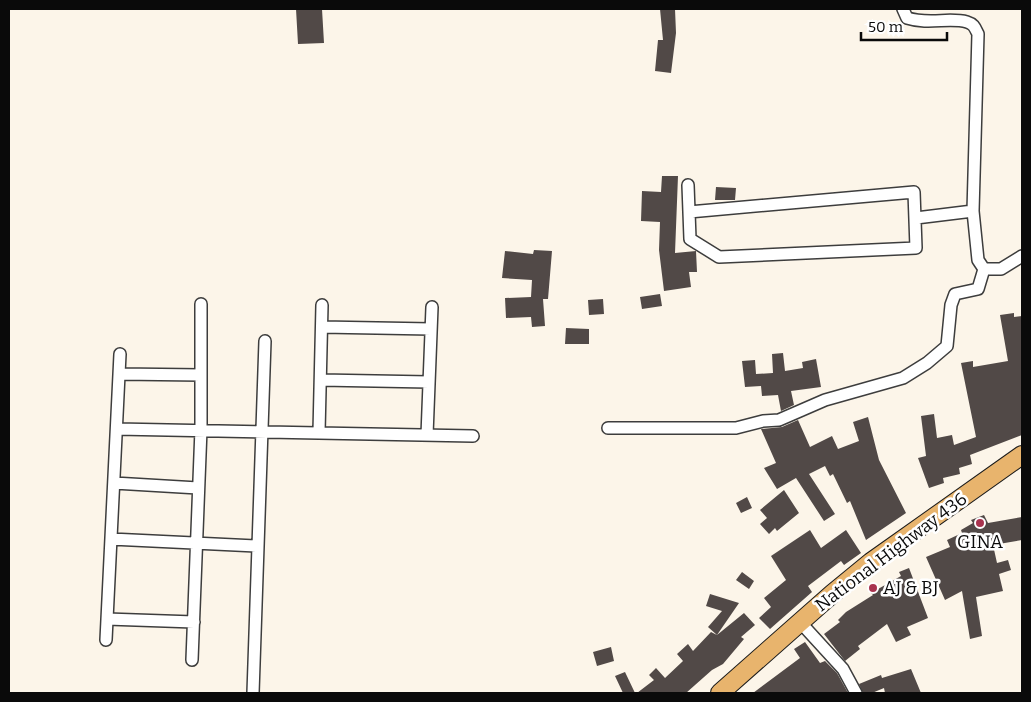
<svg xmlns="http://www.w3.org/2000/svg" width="1031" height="702" viewBox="0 0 1031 702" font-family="Bitter,serif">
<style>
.building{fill:#514947}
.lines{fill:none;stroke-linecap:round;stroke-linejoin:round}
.street-casing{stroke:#3d3d3d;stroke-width:14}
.primary-casing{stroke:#1b1b1b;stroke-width:20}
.street{stroke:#fff;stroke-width:11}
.primary{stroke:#e8b46d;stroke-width:18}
.poi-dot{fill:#a8334e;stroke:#fff;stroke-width:2}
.labels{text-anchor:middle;stroke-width:5;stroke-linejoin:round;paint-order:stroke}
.poi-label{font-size:18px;fill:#0a0a0a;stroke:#fff}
.street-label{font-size:18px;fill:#0a0a0a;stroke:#fff}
</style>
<rect width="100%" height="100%" fill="#fcf5e9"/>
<path class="building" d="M296 9H322L324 43 298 44Z
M660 9H675L676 33 671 73 655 71 658 40H663Z
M662 176H678L675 253 696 251 697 272H689L691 287 664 291 659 250 660 222 641 221 642 191 661 192Z
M716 187 736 188 735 200H715Z
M534 250 552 251 548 299H543L545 326 532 327 531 317 506 318 505 298 531 297 532 280 502 278 505 251 533 254Z
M660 294 662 306 642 309 640 297Z
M603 299 604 314 589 315 588 300Z
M1014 313V317L1022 316V435L970 455 972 464 959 468 960 474 943 478 944 483 929 488 918 458 926 456 921 416 934 414 937 438 952 435 954 445 976 437 961 363 973 361V367L1008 361 1000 315Z
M566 328 589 329V344H565Z
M783 353 785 371 803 368 802 362 816 359 821 387 791 391 794 405 781 411 778 395 762 396 761 386 745 387 742 361 755 360 756 374 773 373 772 354Z
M868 417 879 460 906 513 866 540 850 501 847 503 833 474 830 476 825 466 809 474 835 514 824 521 796 478 777 489 764 468 776 463 761 429 782 427 798 420 810 447 832 436 838 449 859 441 853 422Z
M784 490 799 513 777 531 775 528 769 534 760 524 767 518 760 510Z
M747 497 752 508 741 513 736 503Z
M984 515 988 523 1022 517V540L993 545 997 563 1008 560 1011 570 999 574 1003 591 976 597 982 636 970 639 962 591 945 600 926 557 950 547 947 540 962 533 961 530 973 523 971 520Z
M810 530 821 548 846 530 861 553 844 565 841 561 808 586 812 592 770 629 759 618 771 607 764 598 786 580 771 556Z
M909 568 928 618 907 627 911 635 896 642 887 624 858 646 860 649 845 661 824 634 840 622 838 620 846 612 873 595 871 593 901 576 899 572Z
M742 572 754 581 749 589 736 580Z
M710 594 739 603 717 635 744 613 755 625 741 637 744 639 723 664 712 670 686 693H637L654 680 649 675 656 668 665 678 683 661 677 654 688 644 693 651 711 632 717 635 708 627 722 611 706 606Z
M805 642 820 663 825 661 837 673 848 693H753L800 658 794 649Z
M611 647 614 661 597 666 593 652Z
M911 669 921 693H885L884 688 872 693H863L859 684 881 675 882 678Z
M625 672 635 693H623L615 676Z"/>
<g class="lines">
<defs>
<path id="street" d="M903 9 907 18C929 25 949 17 967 22 974 24 975 28 978 34L973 211 978 260 984 269
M688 185 690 239 719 257 916 248 914 192 689 212
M916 218 973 211
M984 269H1001L1022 256
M322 327 431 329
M119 374 201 375
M321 380 429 382
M608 428H736L763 421 779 420 825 400 903 378 927 363 947 346 951 305 955 294 978 289 984 269
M117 429 473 436
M319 432 322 305
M427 435 432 307
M114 483 198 488
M111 539 258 546
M107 619 194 622
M800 622 843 669 856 693
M106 640 120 354
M192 660 201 429V304
M253 693 265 341"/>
<path id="primary" d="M720 693 832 594 871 562 1022 455"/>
</defs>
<use href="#street" class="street-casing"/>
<use href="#primary" class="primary-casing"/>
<use href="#street" class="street"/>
<use href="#primary" class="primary"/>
</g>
<g class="poi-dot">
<circle cx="980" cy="523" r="5"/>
<circle cx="873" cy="588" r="5"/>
</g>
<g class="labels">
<g class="poi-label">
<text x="980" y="548">GINA</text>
<text x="883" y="594" text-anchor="start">AJ &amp; BJ</text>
</g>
<g class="street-label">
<text transform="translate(891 552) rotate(-37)" y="6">National Highway 436</text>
</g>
</g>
<rect width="1031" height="702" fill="none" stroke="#0a0a0a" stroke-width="20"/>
<path d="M861 32v8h86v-8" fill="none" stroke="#0a0a0a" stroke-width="2.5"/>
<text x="868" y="32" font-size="15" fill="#0a0a0a" stroke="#ffffff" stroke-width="4" paint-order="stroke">50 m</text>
</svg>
